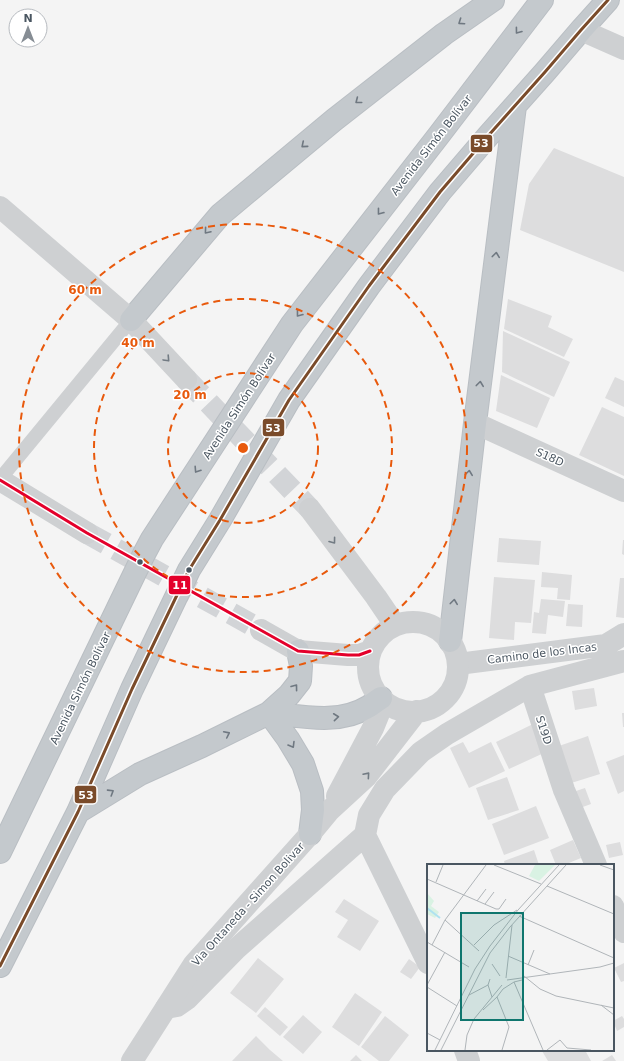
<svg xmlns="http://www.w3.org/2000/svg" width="624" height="1061" viewBox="0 0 624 1061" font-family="'DejaVu Sans',sans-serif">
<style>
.building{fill:#ddddde}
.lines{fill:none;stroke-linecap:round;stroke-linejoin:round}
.tertiary-tunnel{stroke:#d2d4d7;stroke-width:22;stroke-dasharray:22 11;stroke-linecap:butt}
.trunk-casing{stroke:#b9bec3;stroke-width:24}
.service{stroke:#ced0d2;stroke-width:14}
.minor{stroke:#ced0d2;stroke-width:22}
.tertiary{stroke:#ced0d2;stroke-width:22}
.trunk{stroke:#c4c9cd;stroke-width:22}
.bus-1-casing{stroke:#fff;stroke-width:6}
.bus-2-casing{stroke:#fff;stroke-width:6}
.bus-1{stroke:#e4002b;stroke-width:3}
.bus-2{stroke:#7a4b2a;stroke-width:3}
.oneway{stroke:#6f7881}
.oneway2{stroke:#727b83}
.ring{fill:none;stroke:#e8590c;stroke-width:2;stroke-dasharray:7 5}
.bus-dot{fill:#4a5661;stroke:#fff;stroke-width:1.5}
.labels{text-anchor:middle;stroke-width:3;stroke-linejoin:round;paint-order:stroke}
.street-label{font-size:11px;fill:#4a5661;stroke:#fff}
.inset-river{fill:none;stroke:#aee2f0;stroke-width:2}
.inset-road{fill:none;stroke:#b0b5b9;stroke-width:1}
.view{fill:#0f766e;fill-opacity:0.15;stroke:#0f766e;stroke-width:2}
.inset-edge{fill:none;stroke:#4a5661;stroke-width:2}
.centre{fill:#e8590c;stroke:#fff;stroke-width:2}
.ring-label{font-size:12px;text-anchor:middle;font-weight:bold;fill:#e8590c;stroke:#fff;stroke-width:3;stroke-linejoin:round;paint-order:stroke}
.line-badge{stroke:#fff;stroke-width:1.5}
.badge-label{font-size:11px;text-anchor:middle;font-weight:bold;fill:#fff}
</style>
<rect width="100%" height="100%" fill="#f4f4f4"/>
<path class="building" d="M554 148 624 177V272L520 230 529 184Z
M508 299 552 316 548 327 573 339 564 357 504 329Z
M503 331 570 362 554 397 502 372Z
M501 375 550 398 537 428 496 411Z
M615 377 624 381V407L605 398Z
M602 407 624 417V476L579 455Z
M499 538 541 541 539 565 497 562Z
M623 540H624V555L622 554Z
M542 572 572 575 570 600 557 599 558 588 541 587Z
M494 577 535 580 531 623 515 622 514 640 489 638Z
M620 578H624V618L616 617Z
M541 599 565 601 563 617 548 615 546 634 532 633 534 612 539 613Z
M568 604 583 605 582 627 566 626Z
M594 688 597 706 575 710 572 691Z
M622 713H624V727H623Z
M533 724 546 752 509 769 496 742Z
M588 736 600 774 568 784 556 747Z
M463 742 469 753 491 742 505 771 469 788 450 748Z
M624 755V791L618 794 606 762Z
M507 777 519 810 488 820 476 788Z
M585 788 591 804 580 808 573 792Z
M536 806 549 838 504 855 492 824Z
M573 840 581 858 564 865H556L550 850Z
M620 842 623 855 609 858 606 845Z
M534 850 539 865H505L504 861Z
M344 899 379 921 360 951 337 937 348 920 335 912Z
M258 958 284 979 256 1013 230 993Z
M409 959 420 967 411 979 400 972Z
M624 963V981L621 982 614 968Z
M355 993 382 1012 359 1046 332 1027Z
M265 1007 288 1027 280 1036 257 1016Z
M303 1015 322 1032 303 1054 283 1037Z
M385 1016 409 1035 389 1061H379L361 1047Z
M622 1016 624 1019V1027L617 1031 613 1021Z
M256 1036 270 1050 283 1061H232Z
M543 1050H585L591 1061H548L542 1051Z
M356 1055 362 1061H350Z
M612 1055 616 1061H602Z"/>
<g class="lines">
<path class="tertiary-tunnel" d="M186 379 310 509
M87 533 261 630"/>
<defs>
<path id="trunk" d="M131 320 220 215 334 120 444 34 493 0
M450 641 475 423 515 106
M269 713 288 739 303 764 312 791 313 810 310 834
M269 713C301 716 339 725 368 707 372 705 376 701 381 698
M78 812 140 774 202 746 269 713 289 695 300 681 301 666 298 651
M0 852 144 554 152 539 292 324 439 135 542 0
M0 966 78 812 132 689 189 570 220 520 289 400 369 286 440 192 488 136 545 72 581 30 608 0"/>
</defs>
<use href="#trunk" class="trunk-casing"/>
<path class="service" d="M0 479 131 320"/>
<path class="minor" d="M581 30 624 49
M475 423 624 491
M458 664 606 645 624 634
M596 865 564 790 530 686 624 661
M613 906 624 932
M428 963 365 835 369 815 385 789 421 752 447 734 530 686
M166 1008 177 1006 187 999 236 949 365 835
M465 1050 469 1061"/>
<path class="tertiary" d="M0 207 131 320 186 379
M0 480 87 533
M310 509 376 597 395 625
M368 667a45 45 0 1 1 90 0a45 45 0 1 1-90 0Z
M261 630 298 651 348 655H359L370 651
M337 796 373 728 384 701
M132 1061 194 964 310 834 329 811 366 777 417 711"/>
<use href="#trunk" class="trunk"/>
<defs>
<path id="bus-1" d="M0 480 87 533 298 651 348 655H359L370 651"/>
<path id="bus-2" d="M0 966 78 812 132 689 189 570 220 520 289 400 369 286 440 192 488 136 545 72 581 30 608 0"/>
</defs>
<use href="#bus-1" class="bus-1-casing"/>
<use href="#bus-2" class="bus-2-casing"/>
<use href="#bus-1" class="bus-1"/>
<use href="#bus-2" class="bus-2"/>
</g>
<defs><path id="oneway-chevron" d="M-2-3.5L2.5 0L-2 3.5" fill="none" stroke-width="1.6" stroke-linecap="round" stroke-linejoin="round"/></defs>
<g class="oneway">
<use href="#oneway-chevron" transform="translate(461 22) rotate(146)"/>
<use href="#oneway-chevron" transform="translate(518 31) rotate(127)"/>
<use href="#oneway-chevron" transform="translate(358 101) rotate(142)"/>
<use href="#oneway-chevron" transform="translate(304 145) rotate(140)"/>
<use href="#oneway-chevron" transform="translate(380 212) rotate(128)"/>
<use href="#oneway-chevron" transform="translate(207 231) rotate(130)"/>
<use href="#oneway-chevron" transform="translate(496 255) rotate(-83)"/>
<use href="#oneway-chevron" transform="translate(299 314) rotate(128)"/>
<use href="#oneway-chevron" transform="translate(480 384) rotate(-83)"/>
<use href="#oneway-chevron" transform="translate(197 470) rotate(123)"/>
<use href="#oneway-chevron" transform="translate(469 473) rotate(-83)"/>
<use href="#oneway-chevron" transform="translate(454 602) rotate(-83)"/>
<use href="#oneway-chevron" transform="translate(295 687) rotate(-53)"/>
<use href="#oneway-chevron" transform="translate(336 717) rotate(-6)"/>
<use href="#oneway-chevron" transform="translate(227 734) rotate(-26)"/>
<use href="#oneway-chevron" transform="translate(292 745) rotate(59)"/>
<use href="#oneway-chevron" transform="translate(111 792) rotate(-32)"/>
</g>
<g class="oneway2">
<use href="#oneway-chevron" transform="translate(167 359) rotate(47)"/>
<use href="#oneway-chevron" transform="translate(333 541) rotate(53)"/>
<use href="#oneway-chevron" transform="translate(367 775) rotate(-49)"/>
</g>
<g class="ring">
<circle cx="243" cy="448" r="75"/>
<circle cx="243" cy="448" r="149"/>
<circle cx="243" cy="448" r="224"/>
</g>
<g class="bus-dot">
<circle cx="140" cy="562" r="3.5"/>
<circle cx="189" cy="570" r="3.5"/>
</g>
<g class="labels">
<g class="street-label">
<text transform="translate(431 145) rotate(-52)" y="4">Avenida Simón Bolívar</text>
<text transform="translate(239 406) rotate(-57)" y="4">Avenida Simón Bolívar</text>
<text transform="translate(550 457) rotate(24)" y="4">S18D</text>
<text transform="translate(542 653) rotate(-7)" y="4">Camino de los Incas</text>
<text transform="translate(80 688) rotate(-64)" y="4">Avenida Simón Bolívar</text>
<text transform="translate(544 730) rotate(72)" y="4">S19D</text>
<text transform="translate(248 904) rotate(-48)" y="4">Via Ontaneda - Simon Bolivar</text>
</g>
</g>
<g transform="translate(427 864)">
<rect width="187" height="187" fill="#f4f4f4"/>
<path d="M108 1H128L112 17 102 12ZM0 29 7 37 4 42 12 48 8 54 0 50Z" fill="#d9f2e3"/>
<path class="inset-river" d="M0 44 13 54"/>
<path class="inset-road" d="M67 1 114 20M173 1 187 6M0 15 69 45H72L79 35M9 18 16 1M120 22 187 50M50 37 59 25M58 40 67 28M92 52 187 94M18 56 52 87M0 78 42 103M5 81 18 56 59 1M47 81 67 61 90 46M81 92 123 110M65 100 73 112M101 101 107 86M97 112 113 125 129 132 187 144M79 114 85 61M80 116 173 103 187 99M95 116 87 118 116 186M0 121 18 88M61 121 65 133M0 123 30 142M42 131 61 121 63 115M174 141 187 151M56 146 70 133M0 169 13 176M8 186 48 105 63 82 91 46 132 1M14 186 63 89 83 63 139 1M38 186 40 171 47 155 75 121M75 186 82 163 70 133 76 125 87 118M120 186 133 176 140 184 164 186"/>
<path class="view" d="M34 49H96V156H34Z"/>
<rect width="187" height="187" class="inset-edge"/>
</g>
<circle cx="243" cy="448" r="6" class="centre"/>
<g class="ring-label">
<text x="85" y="294">60 m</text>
<text x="138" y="347">40 m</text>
<text x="190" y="399">20 m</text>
</g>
<g class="line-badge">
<rect x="470" y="134" width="23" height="19" rx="4" fill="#7a4b2a"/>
<rect x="262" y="418" width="23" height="19" rx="4" fill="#7a4b2a"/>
<rect x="168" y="575" width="23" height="20" rx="4" fill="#e4002b"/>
<rect x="74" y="785" width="23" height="19" rx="4" fill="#7a4b2a"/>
</g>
<g class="badge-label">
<text x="481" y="147">53</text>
<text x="273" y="432">53</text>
<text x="180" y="589">11</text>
<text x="86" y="799">53</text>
</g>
<g transform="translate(28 28)"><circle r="19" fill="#ffffff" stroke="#b7bbc0"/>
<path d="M0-3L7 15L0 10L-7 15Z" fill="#868d94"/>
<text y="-6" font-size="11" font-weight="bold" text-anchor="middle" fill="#4a5661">N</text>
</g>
</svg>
